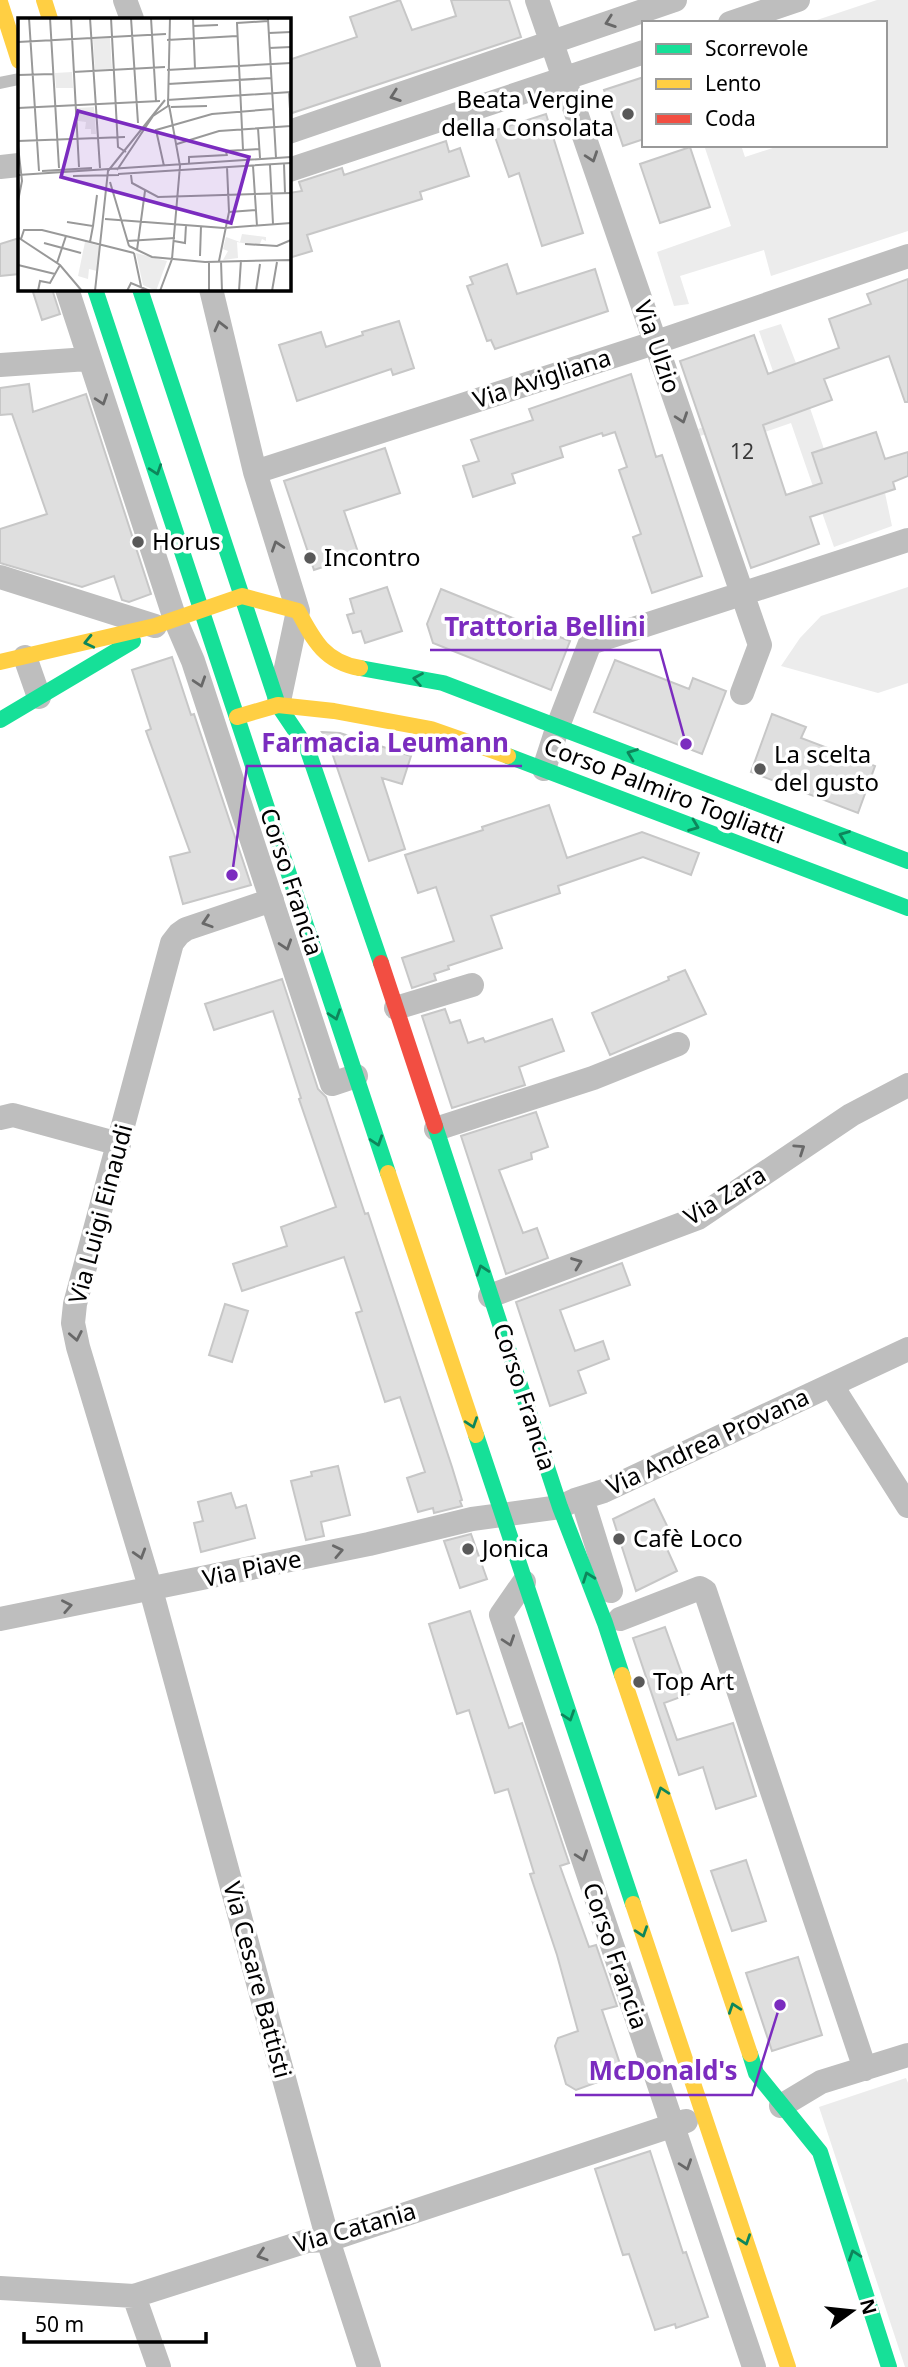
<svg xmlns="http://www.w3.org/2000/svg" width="908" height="2367" viewBox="0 0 908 2367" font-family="'Noto Sans',sans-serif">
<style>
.green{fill:#ececec}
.building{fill:#dfdfdf;stroke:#c7c7c7;stroke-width:2}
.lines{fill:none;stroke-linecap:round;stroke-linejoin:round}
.lane{stroke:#bebebe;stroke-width:12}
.street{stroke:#bebebe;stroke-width:24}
.fast{stroke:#16e098;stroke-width:16}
.slow{stroke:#ffcf43;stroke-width:16}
.jam{stroke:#f24e42;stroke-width:16}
.oneway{stroke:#686868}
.oneway2{stroke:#0d865b}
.poi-dot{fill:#595959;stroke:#fff;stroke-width:2.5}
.labels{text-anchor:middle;stroke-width:7;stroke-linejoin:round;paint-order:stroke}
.number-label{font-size:21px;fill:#383838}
.poi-label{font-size:24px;fill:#000;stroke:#fff;text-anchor:start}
.street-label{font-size:24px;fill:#000;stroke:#fff}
.inset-road{fill:none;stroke:#999;stroke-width:2}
.view{fill:#7b2cbf;fill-opacity:0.15;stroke:#7b2cbf;stroke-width:3.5}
.inset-edge{fill:none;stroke:#000;stroke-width:3.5}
.leader{fill:none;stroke:#7b2cbf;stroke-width:2.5}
.callout-dot{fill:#7b2cbf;stroke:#fff;stroke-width:2.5}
.callout-label{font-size:26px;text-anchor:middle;font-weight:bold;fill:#7b2cbf;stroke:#fff;stroke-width:7;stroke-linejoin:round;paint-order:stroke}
</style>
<rect width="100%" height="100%" fill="#fff"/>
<path class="green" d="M877 0H908V231L771 276 764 250 680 276 689 304 674 306 657 252 731 226 705 148 713 145H741L745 157 782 145H885V23H808Z
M781 324 796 363 779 370 794 414 810 408 824 449 812 454 831 510 885 493 892 526 834 547 791 423 765 432 759 416 700 436 698 429 783 400 759 331Z
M908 587V683L878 693 781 666 800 638 821 616Z
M906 2078 908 2083V2367H905L819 2107Z"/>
<path class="building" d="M400 0 412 30 456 16 451 0H509L521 37 289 114V60L357 37 350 17Z
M644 77V139L623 146 604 90Z
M546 114 583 233 542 246 519 173 509 177 493 131Z
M446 141 449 152 460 148 469 176 420 192 422 199 307 235 312 251 289 258V193L302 191 299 182 342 168 344 175Z
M690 147 710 207 660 223 640 164Z
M19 238V274L0 276V244Z
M507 264 517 294 595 269 608 311 495 349 491 340 487 341 467 286 473 284 470 277Z
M908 279V402H905L889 356 824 379 832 400 763 425 786 495 822 483 812 453 876 432 885 459 908 452V476L893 482 895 489 810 517 819 544 751 568 680 361 754 335 768 374 839 348 829 319 871 304 867 294Z
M32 289H52L60 314 42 320Z
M399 321 414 368 393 375 391 369 297 401 279 345 321 332 326 347 363 335 362 332Z
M631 374 656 457 662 455 702 576 652 593 633 537 641 534 619 470 627 467 615 432 603 436 602 433 560 447 563 457 512 474 515 483 473 497 463 466 479 461 471 440 533 420 529 409Z
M29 384 33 412 86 394 151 594 129 602 122 600 114 576 82 587 0 563V529L47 514 12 414 0 415V388Z
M385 448 400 493 344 511 359 555 314 570 284 481Z
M387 587 402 631 365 643 361 631 353 633 347 615 354 613 350 599Z
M441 589 570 641 551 690 433 643 427 624Z
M172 657 191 715 194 714 251 885 183 904 170 857 190 852 146 731 151 729 132 670Z
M615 660 689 689 693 678 726 691 702 754 594 712Z
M772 714 806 727 801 738 875 766 858 813 751 772Z
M322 732 340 733 411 756 402 784 382 778 405 849 369 861 328 741Z
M549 805 567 858 642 832 699 853 691 875 643 857 558 886 560 893 491 916 502 948 448 966 449 969 434 974 436 980 412 988 402 958 454 941 436 887 418 893 405 855 483 830 482 827Z
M685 970 706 1014 610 1055 592 1013 669 980 668 977Z
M282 979 318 1089 326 1097 365 1214 368 1213 452 1467 462 1500 460 1501 462 1506 434 1513 433 1508 418 1512 407 1478 425 1472 400 1397 385 1402 356 1313 362 1311 344 1257 242 1291 233 1264 287 1246 281 1227 336 1207 299 1099 301 1098 273 1011 214 1030 205 1004Z
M445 1009 450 1023 460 1020 468 1043 483 1038 485 1042 552 1019 564 1051 519 1067 525 1085 452 1108 422 1016Z
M536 1112 548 1147 531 1153 532 1159 499 1170 523 1233 537 1228 548 1258 506 1274 461 1136Z
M622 1263 630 1285 560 1310 575 1351 603 1341 609 1359 578 1371 586 1393 550 1406 516 1302Z
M225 1304 248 1311 232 1362 209 1355Z
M338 1466 350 1515 321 1522 324 1536 306 1540 291 1481 312 1476 311 1472Z
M231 1493 236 1508 246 1505 255 1538 201 1552 194 1523 203 1521 198 1502Z
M654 1499 672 1536 663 1540 677 1571 636 1591 613 1519Z
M471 1534 487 1579 460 1588 444 1541Z
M470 1611 509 1728 522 1723 569 1863 560 1866 589 1947 596 1945 617 2006 602 2010 623 2073 576 2090 566 2084 555 2046 558 2038 578 2031 557 1955 530 1874 534 1873 508 1789 495 1793 469 1710 457 1714 429 1624Z
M665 1627 689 1694 664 1703 677 1740 733 1723 756 1796 716 1809 703 1767 679 1775 633 1638Z
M746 1860 766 1921 732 1931 711 1871Z
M798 1957 822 2035 772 2051 746 1973Z
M650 2151 683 2253 686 2252 708 2317 676 2328 675 2324 655 2330 629 2254 623 2255 595 2169Z"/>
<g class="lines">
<path class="lane" d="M0 83 19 79"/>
<path class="street" d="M125 0 132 19
M537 0 760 645 742 693
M730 23 798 0
M289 132 675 0
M0 167 19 165
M289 170 644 52
M67 289 175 619 193 661 332 1084 356 1076
M211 289 255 472 298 611 279 701
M0 365 88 359
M255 472 657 342 908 256
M0 577 155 626
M25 657 39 697
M544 769 558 726 590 643 908 540
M272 900 186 929 179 934 172 943 75 1304 73 1323 78 1347 151 1590 328 2240 369 2367
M396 1008 472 985
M0 1118 13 1115 119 1144
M436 1129 593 1078 678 1044
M490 1296 698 1218 851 1115 908 1085
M832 1386 908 1506
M582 1498 611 1591
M524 1582 501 1615 754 2367
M0 1619 369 1544 472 1519 560 1507 575 1500 604 1491 908 1349
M620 1619 700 1588 705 1591 865 2069
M781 2106 821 2082 908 2055
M0 2288 134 2296 307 2241 328 2240 686 2121
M134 2296 159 2367"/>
<path class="fast" d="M95 289 388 1173
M140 289 278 705 307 748 381 963
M360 668 443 683 908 861
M0 720 133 641
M508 756 908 908
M435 1126 560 1507 605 1623 622 1675
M476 1435 633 1904
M750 2054 756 2073 820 2152 889 2367"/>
<path class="slow" d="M44 0 50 19
M0 2 19 61
M0 662 155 626 242 596 298 611C314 641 325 662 360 668
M237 717 278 705 334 711 431 729 508 756
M388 1173 476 1435
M622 1675 750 2054
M633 1904 788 2367"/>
<path class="jam" d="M381 963 435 1126"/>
</g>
<defs><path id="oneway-chevron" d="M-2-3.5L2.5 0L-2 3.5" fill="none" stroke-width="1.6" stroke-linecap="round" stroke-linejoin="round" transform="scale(1.75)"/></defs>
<g class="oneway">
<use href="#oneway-chevron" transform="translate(610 22) rotate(161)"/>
<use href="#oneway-chevron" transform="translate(395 96) rotate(161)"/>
<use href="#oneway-chevron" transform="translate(592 157) rotate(71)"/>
<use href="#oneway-chevron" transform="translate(220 326) rotate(-104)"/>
<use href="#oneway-chevron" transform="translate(102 400) rotate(71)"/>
<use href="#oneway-chevron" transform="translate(682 418) rotate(71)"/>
<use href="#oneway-chevron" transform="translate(277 546) rotate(-108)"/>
<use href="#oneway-chevron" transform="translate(200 682) rotate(72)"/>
<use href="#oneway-chevron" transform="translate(207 922) rotate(162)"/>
<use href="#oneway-chevron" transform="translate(286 945) rotate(72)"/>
<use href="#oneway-chevron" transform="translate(800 1149) rotate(-34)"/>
<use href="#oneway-chevron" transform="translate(577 1263) rotate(-21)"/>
<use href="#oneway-chevron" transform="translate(76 1336) rotate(79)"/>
<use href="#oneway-chevron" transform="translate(338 1551) rotate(-12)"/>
<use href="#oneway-chevron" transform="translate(140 1554) rotate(73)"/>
<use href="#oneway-chevron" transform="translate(67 1606) rotate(-11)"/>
<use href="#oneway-chevron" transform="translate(509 1641) rotate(71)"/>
<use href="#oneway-chevron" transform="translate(582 1856) rotate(71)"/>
<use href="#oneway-chevron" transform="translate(686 2165) rotate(71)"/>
<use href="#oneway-chevron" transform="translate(262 2255) rotate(162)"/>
</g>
<g class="oneway2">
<use href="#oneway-chevron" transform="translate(156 470) rotate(71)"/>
<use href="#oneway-chevron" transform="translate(89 642) rotate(167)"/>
<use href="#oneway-chevron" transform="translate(418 679) rotate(-170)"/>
<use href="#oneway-chevron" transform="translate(632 754) rotate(-159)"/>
<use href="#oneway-chevron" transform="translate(694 826) rotate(21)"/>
<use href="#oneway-chevron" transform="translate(844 836) rotate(-159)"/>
<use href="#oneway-chevron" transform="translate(335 1015) rotate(72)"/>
<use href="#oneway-chevron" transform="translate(377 1141) rotate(72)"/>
<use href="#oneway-chevron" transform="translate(482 1270) rotate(-108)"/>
<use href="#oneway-chevron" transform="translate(472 1423) rotate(71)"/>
<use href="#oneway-chevron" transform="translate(588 1577) rotate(-110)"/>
<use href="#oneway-chevron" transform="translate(569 1716) rotate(71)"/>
<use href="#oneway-chevron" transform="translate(662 1792) rotate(-109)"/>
<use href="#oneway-chevron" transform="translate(642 1932) rotate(71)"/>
<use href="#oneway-chevron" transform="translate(734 2008) rotate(-109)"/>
<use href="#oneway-chevron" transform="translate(745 2240) rotate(71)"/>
<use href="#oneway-chevron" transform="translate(854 2255) rotate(-108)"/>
</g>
<g class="poi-dot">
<circle cx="628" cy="114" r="7"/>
<circle cx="138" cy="542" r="7"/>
<circle cx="310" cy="558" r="7"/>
<circle cx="760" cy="769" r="7"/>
<circle cx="619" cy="1539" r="7"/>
<circle cx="468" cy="1549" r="7"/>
<circle cx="639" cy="1682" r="7"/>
</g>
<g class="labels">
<g class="number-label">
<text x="742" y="459">12</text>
</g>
<g class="poi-label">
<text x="614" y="108" text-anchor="end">Beata Vergine<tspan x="614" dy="28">della Consolata</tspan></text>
<text x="152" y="550">Horus</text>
<text x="324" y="566">Incontro</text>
<text x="774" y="763">La scelta<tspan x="774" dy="28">del gusto</tspan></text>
<text x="633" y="1547">Cafè Loco</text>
<text x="482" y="1557">Jonica</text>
<text x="653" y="1690">Top Art</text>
</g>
<g class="street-label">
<text transform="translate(657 347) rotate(71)" y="8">Via Ulzio</text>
<text transform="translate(542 379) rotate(-18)" y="8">Via Avigliana</text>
<text transform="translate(664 791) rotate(21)" y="8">Corso Palmiro Togliatti</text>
<text transform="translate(291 882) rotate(72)" y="8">Corso Francia</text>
<text transform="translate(725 1196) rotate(-31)" y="8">Via Zara</text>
<text transform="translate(101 1214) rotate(-75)" y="8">Via Luigi Einaudi</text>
<text transform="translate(524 1397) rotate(72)" y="8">Corso Francia</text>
<text transform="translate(708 1442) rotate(-25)" y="8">Via Andrea Provana</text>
<text transform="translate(252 1569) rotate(-12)" y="8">Via Piave</text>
<text transform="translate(615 1956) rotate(71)" y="8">Corso Francia</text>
<text transform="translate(257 1980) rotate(75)" y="8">Via Cesare Battisti</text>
<text transform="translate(355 2228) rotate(-16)" y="8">Via Catania</text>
</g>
</g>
<g transform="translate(18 18)">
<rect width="273" height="273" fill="#fff"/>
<path d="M92 20 94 51 77 52 75 21ZM54 54 55 70H38L37 55ZM76 89 78 116H73V111H67L68 104 60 103 59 90ZM224 216 248 219V223L244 221 241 228 219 224 220 240 205 242 210 233 205 231 208 219 222 224ZM67 224 82 228 79 253 71 251 70 261 60 258ZM118 235 149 243 138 273 125 267Z" fill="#ececec"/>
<path class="inset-road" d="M11 0 21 153M32 0 41 150M53 0 61 149M72 0 82 150M93 0 100 129 108 134M113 0 120 105M133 0 138 83M175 0 177 51M250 1 258 140M175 8 200 7M251 15 273 14M149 22 219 18M0 24 148 16M251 30 273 29M149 52 273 45M55 54 147 49M0 57 35 56M150 66 253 60M271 74 273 108M149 82 273 74M153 89 189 88M0 90 142 83M240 110 242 140M0 123 107 119M159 126 201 113 273 108M0 128 4 163 0 183M225 132 219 5 250 3M209 138 208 133 241 131M171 146V139L209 137M266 146 267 175M252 147 255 206M146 148 138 112 194 96 255 91M235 148 239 208M99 152 135 98 150 88 152 0M24 153 74 150M100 156 273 145M0 157 273 139M113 157 114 165 140 179 273 175M55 158 101 157M92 164 111 228M211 194 238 192M87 201 206 210 273 205M49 204 75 208 72 224M75 208 79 177M1 220 42 247 64 273M3 221 6 212H24L116 235M109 223 157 220M156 223 167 225 168 207M26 225 63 235M227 226 259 228 273 222M111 228 134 239 187 244 273 242M119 232 127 173M116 235 124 273M182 238 183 208M273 242V270M201 243 211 194 209 149M203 243 204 273M191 244V273M39 245 48 218M0 247 37 256M20 273 22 263 32 265 42 247M77 273 90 153 147 82M109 273 113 265 132 273M142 273 154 241 162 148 151 87M221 273 223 242M238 273 242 246M254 273 259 244"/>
<path class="view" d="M60 93 231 139 213 205 43 159Z"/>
<rect width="273" height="273" class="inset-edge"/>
</g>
<path class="leader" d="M686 744L660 650H430M232 875L247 766H522M780 2005L752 2095H575"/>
<g class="callout-dot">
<circle cx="686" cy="744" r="7"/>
<circle cx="232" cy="875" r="7"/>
<circle cx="780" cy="2005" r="7"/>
</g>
<g class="callout-label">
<text x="545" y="636">Trattoria Bellini</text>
<text x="385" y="752">Farmacia Leumann</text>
<text x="663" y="2080">McDonald's</text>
</g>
<rect x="642" y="21" width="245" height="126" fill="#ffffff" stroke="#999999" stroke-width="2"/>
<rect x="656" y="44" width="35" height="10" fill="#16e098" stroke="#999999" stroke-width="2"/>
<text x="705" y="56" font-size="21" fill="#000000">Scorrevole</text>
<rect x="656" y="79" width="35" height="10" fill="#ffcf43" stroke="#999999" stroke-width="2"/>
<text x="705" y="91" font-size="21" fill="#000000">Lento</text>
<rect x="656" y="114" width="35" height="10" fill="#f24e42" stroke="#999999" stroke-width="2"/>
<text x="705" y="126" font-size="21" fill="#000000">Coda</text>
<g transform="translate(852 2311) rotate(75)" stroke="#ffffff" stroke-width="5" paint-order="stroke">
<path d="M0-5L12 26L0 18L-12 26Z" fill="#000000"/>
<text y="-10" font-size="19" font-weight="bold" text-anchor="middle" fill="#000000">N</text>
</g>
<path d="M24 2332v10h182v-10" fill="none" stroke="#000000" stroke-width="3.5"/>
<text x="35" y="2332" font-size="21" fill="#000000" stroke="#ffffff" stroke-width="5" paint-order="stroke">50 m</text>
</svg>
